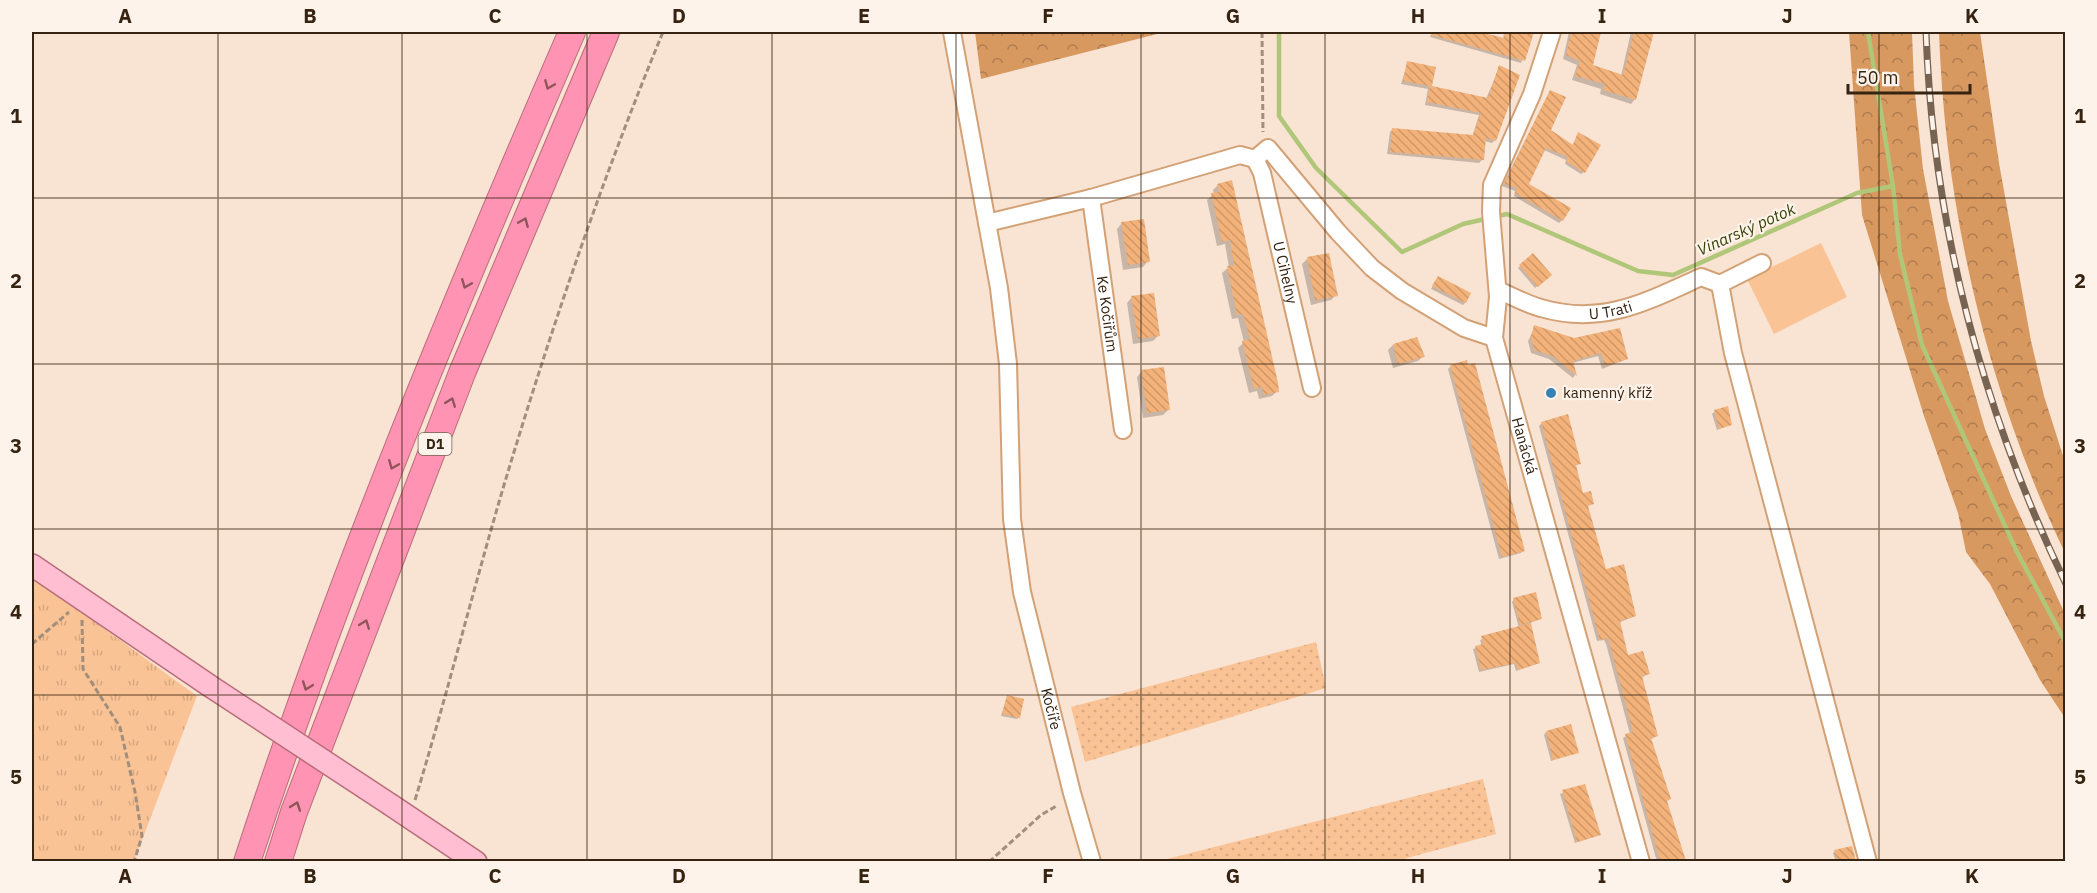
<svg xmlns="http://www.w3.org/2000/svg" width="2097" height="893" viewBox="0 0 2097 893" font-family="'IBM Plex Sans',sans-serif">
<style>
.grass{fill:url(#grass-tufts)}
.forest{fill:url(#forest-crowns)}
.park{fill:#fac395}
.garden{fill:url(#garden-dots)}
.shadow{fill:#0003}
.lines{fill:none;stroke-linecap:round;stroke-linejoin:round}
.stream{stroke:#b0c678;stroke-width:4.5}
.building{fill:url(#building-back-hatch)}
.minor-casing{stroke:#d3a176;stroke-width:20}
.major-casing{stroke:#b96c7a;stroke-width:24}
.highway-casing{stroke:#b96c7a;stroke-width:28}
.path{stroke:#a28e7c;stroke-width:3;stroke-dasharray:6 3;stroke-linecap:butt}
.minor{stroke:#fff;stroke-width:16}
.major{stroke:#ffbed1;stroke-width:21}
.highway{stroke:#ff93b3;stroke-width:26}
.rail-casing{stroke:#776352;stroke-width:7}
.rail{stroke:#fdf3ea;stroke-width:4.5;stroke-dasharray:14;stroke-linecap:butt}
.major-bridge-casing{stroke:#b96c7a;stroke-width:24;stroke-linecap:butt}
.major-bridge{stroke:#ffbed1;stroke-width:21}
.oneway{stroke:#90555a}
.grid{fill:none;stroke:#362311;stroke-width:1.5;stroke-opacity:0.55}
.poi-dot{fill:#3682b5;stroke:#fdf3ea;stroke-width:2}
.labels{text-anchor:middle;stroke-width:4.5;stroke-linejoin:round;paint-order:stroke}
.shield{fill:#fdf3ea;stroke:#726152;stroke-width:1.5}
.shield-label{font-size:14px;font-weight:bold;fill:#362311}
.street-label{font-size:15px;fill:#362311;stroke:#fdf3ea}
.poi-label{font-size:15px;fill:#362311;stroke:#fdf3ea;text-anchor:start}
.water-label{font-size:16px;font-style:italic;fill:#364207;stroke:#fdf3ea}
.neatline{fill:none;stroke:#362311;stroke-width:2}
.grid-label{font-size:20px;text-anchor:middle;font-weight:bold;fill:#362311}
</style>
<defs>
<pattern id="grass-tufts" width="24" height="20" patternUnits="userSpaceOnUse" patternTransform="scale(1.5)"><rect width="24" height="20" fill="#fac395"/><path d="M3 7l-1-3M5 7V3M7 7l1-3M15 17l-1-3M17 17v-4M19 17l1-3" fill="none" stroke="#d7a77f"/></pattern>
<pattern id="forest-crowns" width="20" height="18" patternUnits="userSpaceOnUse" patternTransform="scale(1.5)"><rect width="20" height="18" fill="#d89961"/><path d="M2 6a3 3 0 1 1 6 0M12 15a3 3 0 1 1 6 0" fill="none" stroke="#b07c4f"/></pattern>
<pattern id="garden-dots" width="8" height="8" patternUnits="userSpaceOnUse" patternTransform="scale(1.5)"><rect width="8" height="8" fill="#fac395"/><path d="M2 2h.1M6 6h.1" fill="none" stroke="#d7a77f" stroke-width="1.8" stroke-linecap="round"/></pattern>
<pattern id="building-back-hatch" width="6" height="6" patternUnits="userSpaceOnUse" patternTransform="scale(1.5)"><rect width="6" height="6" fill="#f3b27a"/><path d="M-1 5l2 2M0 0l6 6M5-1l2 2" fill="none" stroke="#d19968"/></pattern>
</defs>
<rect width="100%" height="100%" fill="#f9e3d2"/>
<path class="grass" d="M32 576 197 696 134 861H32Z"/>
<path class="forest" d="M975 32H1165L981 79Z
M1849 32H1912L1914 85 1923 169 1948 301 1985 429 2011 496 2065 614V718L2040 680 1990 584 1966 552 1958 513 1924 416 1862 215Z
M1939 32H1980L1999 163 2031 341 2044 396 2065 462V553C1987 391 1945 211 1939 32Z"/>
<path class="park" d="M1821 243 1847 297 1774 334 1747 279Z"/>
<path class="garden" d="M1316 642 1326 688 1085 762 1071 707Z
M1483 779 1496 834 1396 861H1159Z"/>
<path class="shadow" d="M1432 32H1473L1503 40 1504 32H1531L1521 63 1430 37Z
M1569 32H1600L1591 66 1621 76 1631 32H1652L1635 99 1631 104 1600 94 1601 89 1572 80 1577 65 1563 59Z
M1408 62 1435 68 1431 87 1486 99 1500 66 1495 140 1492 143 1484 141 1482 160 1479 163 1387 154 1390 132 1393 129 1472 137 1479 115 1425 105 1428 89 1401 84Z
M1550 91 1549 130 1572 146 1578 134 1584 172 1581 174 1565 164 1566 160 1544 150 1527 184 1562 220 1559 223 1514 196 1515 191 1502 186Z
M1218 185 1277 391 1272 396 1259 399 1257 391 1249 393 1238 348 1244 342 1238 318 1232 319 1222 273 1229 267 1225 244 1217 246 1207 200 1214 194 1213 190Z
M1122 223 1148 261 1143 267 1123 270 1117 229Z
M1533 255 1550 275 1535 288 1518 268Z
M1307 259 1336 295 1331 300 1311 305 1302 264Z
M1436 280 1469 294 1465 303 1463 305 1431 289Z
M1132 297 1158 336 1153 341 1133 344 1127 303Z
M1535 327 1627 359 1602 369 1598 356 1572 363 1575 375 1573 378 1549 359 1531 353 1528 341Z
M1393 345 1423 356 1418 361 1393 368 1388 350Z
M1451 366 1523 550 1521 553 1499 559 1448 369Z
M1142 371 1168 410 1163 415 1143 418 1137 377Z
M1715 411 1731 424 1717 430 1712 414Z
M1542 423 1579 463 1575 467 1582 495 1593 503 1587 507 1605 571 1635 616 1618 623 1627 656 1648 674 1641 678 1656 736 1650 740 1669 799 1666 802 1684 862H1657L1623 738 1630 734 1606 644 1604 640 1597 641 1539 426Z
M1514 599 1540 619 1530 623 1539 663 1516 671 1514 664 1479 672 1473 649 1482 646 1480 640 1519 628 1512 602Z
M1007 697 1019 717 1017 719 1001 716Z
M1546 732 1577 752 1551 761 1544 735Z
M1584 786 1599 835 1575 843 1560 794Z
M1850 847 1855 862H1836L1833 853 1835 851Z"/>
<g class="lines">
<path class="stream" d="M1279 32V116L1316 168 1402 252 1463 224 1507 214 1638 271 1673 275 1857 193 1893 186 1900 254 1922 345 2017 552 2066 643
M1868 32 1893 186"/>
</g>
<path class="building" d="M1431 32H1480L1504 38 1505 32H1534L1525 61 1431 35Z
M1571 32H1601L1593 65 1623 75 1634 32H1654L1636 100 1603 90 1605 84 1575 76 1580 61 1566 55Z
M1407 61 1436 67 1432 86 1488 98 1499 65 1520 75 1496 141 1486 138 1484 160 1390 152 1392 128 1473 135 1481 113 1427 102 1430 86 1403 81Z
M1550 90 1566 97 1551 130 1573 145 1578 132 1601 145 1585 173 1566 161 1568 157 1546 148 1529 184 1571 208 1563 221 1515 193 1517 188 1504 184Z
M1232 180 1278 383 1279 392 1264 395 1262 387 1254 389 1242 341 1250 339 1243 314 1237 315 1227 266 1234 265 1230 240 1222 242 1211 193 1219 192 1217 184Z
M1144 219 1150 262 1128 265 1121 222Z
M1329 253 1338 296 1315 300 1307 257Z
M1533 253 1552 275 1538 287 1519 265Z
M1438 276 1471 293 1466 303 1432 286Z
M1154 293 1160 336 1138 339 1131 296Z
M1534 325 1574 338 1620 328 1628 359 1605 366 1601 353 1573 361 1577 376 1553 356 1534 350 1531 337Z
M1417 337 1425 357 1398 364 1393 344Z
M1467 360 1468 365 1475 363 1525 551 1502 557 1450 365Z
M1164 367 1170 410 1147 413 1141 370Z
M1728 406 1732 425 1719 429 1714 410Z
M1568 414 1581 464 1576 465 1583 493 1591 491 1594 504 1588 506 1606 569 1624 564 1636 616 1620 621 1628 655 1643 651 1650 674 1642 676 1658 736 1651 738 1671 799 1667 801 1686 861H1660L1625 734 1633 732 1609 641 1607 638 1600 640 1541 422Z
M1536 592 1542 619 1520 625 1513 598Z
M1531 623 1540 663 1518 670 1516 663 1481 670 1475 646 1483 644 1481 636Z
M1007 695 1024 699 1020 718 1002 714Z
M1571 724 1579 753 1553 760 1546 731Z
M1585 784 1601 835 1577 842 1562 790Z
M1852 846 1856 861H1837L1834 850Z"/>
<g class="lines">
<defs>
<g id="minor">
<path id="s1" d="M952 32 999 288 1008 364 1012 519 1022 592 1072 793 1092 862"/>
<path id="s2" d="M1552 32 1532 94 1492 185 1491 212 1498 297 1494 338 1641 862"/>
<path d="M1255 159 1268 148 1338 232 1372 268 1402 291 1464 328 1494 338"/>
<path id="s3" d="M1255 159 1262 173 1312 388"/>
<path id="s4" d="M1091 198 1123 430"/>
<path d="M987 223 1091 198 1240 155 1255 159"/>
<path d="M1720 284 1733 353 1868 862"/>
<path d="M1720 284 1762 263"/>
<path id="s5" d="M1498 290C1512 296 1526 304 1541 308 1602 326 1646 302 1701 277L1720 284"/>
</g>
<path id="major" d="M32 565 210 686
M391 805 476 862"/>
<path id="highway" d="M247 862C339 579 454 304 572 32
M278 862 294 812 462 373 606 32"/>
</defs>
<use href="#minor" class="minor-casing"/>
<use href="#major" class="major-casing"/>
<use href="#highway" class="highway-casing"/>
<path class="path" d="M1262 32 1263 132
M82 620 83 669 120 727 135 792 142 836 134 862
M32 644 69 612
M415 800C447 695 473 590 504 485 550 332 602 179 663 32
M989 862 1041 815 1058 805"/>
<use href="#minor" class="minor"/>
<use href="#major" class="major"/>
<use href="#highway" class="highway"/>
<defs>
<path id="rail" d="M1926 32C1933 225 1982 410 2066 584"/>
</defs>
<use href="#rail" class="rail-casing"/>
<use href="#rail" class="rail"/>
<defs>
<path id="major-bridge" d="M210 686 391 805"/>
</defs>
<use href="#major-bridge" class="major-bridge-casing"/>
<use href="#major-bridge" class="major-bridge"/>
</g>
<defs><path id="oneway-chevron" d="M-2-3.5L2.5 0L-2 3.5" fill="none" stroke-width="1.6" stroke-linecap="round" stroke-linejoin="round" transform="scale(1.5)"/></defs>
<g class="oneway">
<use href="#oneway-chevron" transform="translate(549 85) rotate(113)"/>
<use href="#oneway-chevron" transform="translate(524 222) rotate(-67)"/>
<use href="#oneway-chevron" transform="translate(466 284) rotate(112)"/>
<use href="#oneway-chevron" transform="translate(451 402) rotate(-69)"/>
<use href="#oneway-chevron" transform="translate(393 465) rotate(112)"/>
<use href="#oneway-chevron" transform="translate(365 624) rotate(-69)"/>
<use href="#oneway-chevron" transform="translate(307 686) rotate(110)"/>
<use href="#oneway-chevron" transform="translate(296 806) rotate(-70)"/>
</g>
<path class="grid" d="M218 32V862M402 32V862M587 32V862M772 32V862M956 32V862M1141 32V862M1325 32V862M1510 32V862M1695 32V862M1879 32V862M32 198H2066M32 364H2066M32 529H2066M32 695H2066"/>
<circle class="poi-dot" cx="1551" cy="393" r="6"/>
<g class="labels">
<rect class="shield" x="418.5" y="433" width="33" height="22" rx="4.5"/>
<g class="shield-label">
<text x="435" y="449">D1</text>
</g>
<g class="street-label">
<text dy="5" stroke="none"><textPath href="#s3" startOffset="118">U Cihelny</textPath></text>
<text dy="5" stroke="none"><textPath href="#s5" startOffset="117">U Trati</textPath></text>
<text dy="5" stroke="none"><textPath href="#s4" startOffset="117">Ke Kočiřům</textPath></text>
<text dy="5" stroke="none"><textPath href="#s2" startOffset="430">Hanácká</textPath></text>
<text dy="5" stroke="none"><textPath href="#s1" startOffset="686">Kočíře</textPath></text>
</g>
<g class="poi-label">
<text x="1563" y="398">kamenný kříž</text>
</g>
<g class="water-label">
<text transform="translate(1746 229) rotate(-24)" y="6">Vinarský potok</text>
</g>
</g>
<rect width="2097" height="893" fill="none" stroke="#fdf3ea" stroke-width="66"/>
<path d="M1848 84v9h122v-9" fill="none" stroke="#362311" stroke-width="3"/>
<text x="1857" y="84" font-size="18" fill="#362311" stroke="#fdf3ea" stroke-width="4.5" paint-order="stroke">50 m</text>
<rect x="33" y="33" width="2031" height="827" class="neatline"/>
<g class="grid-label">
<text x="125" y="23">A</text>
<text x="310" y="23">B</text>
<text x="495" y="23">C</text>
<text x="679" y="23">D</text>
<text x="864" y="23">E</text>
<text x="1048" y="23">F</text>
<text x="1233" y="23">G</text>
<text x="1418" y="23">H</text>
<text x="1602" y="23">I</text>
<text x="1787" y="23">J</text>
<text x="1972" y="23">K</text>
<text x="16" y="123">1</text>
<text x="2080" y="123">1</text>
<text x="16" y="288">2</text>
<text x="2080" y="288">2</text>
<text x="16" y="453">3</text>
<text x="2080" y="453">3</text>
<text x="16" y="619">4</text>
<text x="2080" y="619">4</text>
<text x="16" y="784">5</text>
<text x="2080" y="784">5</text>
<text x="125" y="883">A</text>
<text x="310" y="883">B</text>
<text x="495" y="883">C</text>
<text x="679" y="883">D</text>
<text x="864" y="883">E</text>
<text x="1048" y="883">F</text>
<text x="1233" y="883">G</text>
<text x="1418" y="883">H</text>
<text x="1602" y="883">I</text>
<text x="1787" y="883">J</text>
<text x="1972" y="883">K</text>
</g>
</svg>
